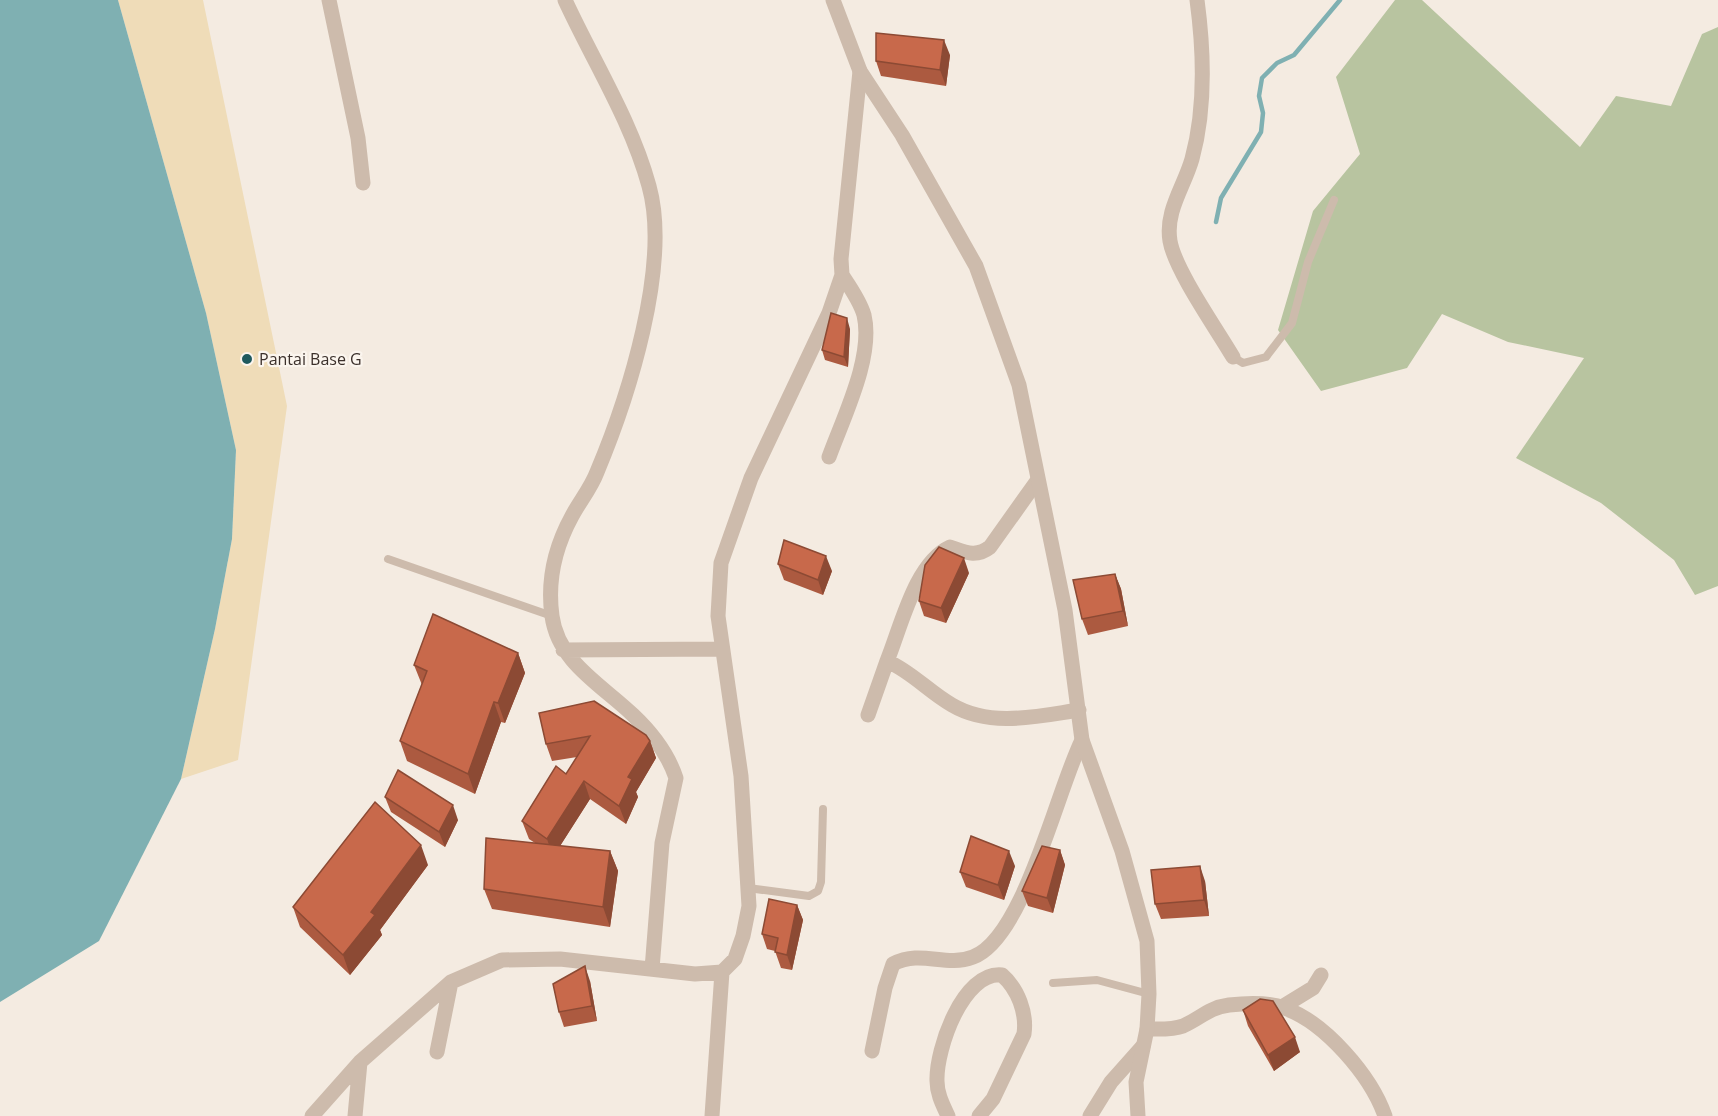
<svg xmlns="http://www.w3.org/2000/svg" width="1718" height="1116" viewBox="0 0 1718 1116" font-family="'Open Sans',sans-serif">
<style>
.green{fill:#b8c4a0}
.sand{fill:#efdcb8}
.water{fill:#7fb0b2}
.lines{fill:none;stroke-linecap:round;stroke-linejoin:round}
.stream{stroke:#7fb0b2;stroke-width:4.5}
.service{stroke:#cdbbac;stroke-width:8}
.minor{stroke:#cdbbac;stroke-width:15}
.tertiary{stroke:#cdbbac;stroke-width:15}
.wall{fill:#ac5a40}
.shaded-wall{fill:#8c4a34}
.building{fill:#c8694b;stroke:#8c4a34;stroke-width:1.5}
.poi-dot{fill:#1f5a5e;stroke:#fbf5ee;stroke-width:2}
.labels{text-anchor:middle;stroke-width:4.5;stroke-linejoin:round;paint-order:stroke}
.poi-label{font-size:16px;fill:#3b302b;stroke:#fbf5ee;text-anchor:start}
</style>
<rect width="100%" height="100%" fill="#f4ebe1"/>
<path class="green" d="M1395 0H1422L1580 147 1616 96 1671 106 1702 34 1718 27V586L1695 595 1674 560 1601 503 1516 458 1584 358 1508 342 1442 314 1407 368 1321 391 1278 330 1313 211 1360 154 1336 77Z"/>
<path class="sand" d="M118 0H203L287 406 238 760 181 779 215 629 232 539 236 450 206 313Z"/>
<path class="water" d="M0 0H118L206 313 236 450 232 539 215 629 181 779 99 941 0 1002Z"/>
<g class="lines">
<path class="stream" d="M1216 222 1221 198 1261 132 1263 113 1259 96 1262 78 1277 63 1294 55 1340 0"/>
<path class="service" d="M1233 357 1243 363 1266 357 1292 323 1308 262 1334 200
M388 559 552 616
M748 888 809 896 818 891 821 882 823 809
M1053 983 1097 980 1149 994"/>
<path class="minor" d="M329 0 358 138 363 183
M565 0C593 61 631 120 649 186 671 265 628 398 597 472 591 488 580 501 572 516 555 547 547 580 552 616 558 662 602 685 633 715 651 732 668 754 676 778L662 843 652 969
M1197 0C1204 52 1206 108 1192 159 1184 187 1165 211 1170 241 1175 270 1216 328 1233 357
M829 457C843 418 874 357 864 315 860 301 850 287 842 275
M563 650 722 649
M887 661C901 627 915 563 950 547 965 552 976 558 990 547L1037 481
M868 715 887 661C912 672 929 692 952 705 991 728 1038 716 1079 710
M1282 1007 1313 988 1321 975
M1147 1029C1158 1029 1173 1030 1183 1026 1201 1018 1208 1008 1229 1005 1246 1003 1268 1002 1284 1008 1325 1022 1371 1076 1385 1116
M872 1051 885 988 893 964C922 949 945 968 973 957 1024 938 1057 790 1082 740
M437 1052 451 982
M312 1116 360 1062 451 982 502 960 560 959 695 974 722 972 735 959 743 936 749 906 741 776 718 616 721 563 751 478 829 313 842 275 841 259 860 71
M355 1116 360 1062
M712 1116 722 972
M948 1116C943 1105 937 1094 937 1081 936 1049 963 971 1002 975 1018 989 1027 1013 1024 1034L993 1099 979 1116
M1090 1116 1111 1082 1143 1046"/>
<path class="tertiary" d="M833 0 860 71 902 135 976 266 1019 385 1065 610 1082 740 1122 851 1147 941 1149 994 1147 1029 1136 1082 1138 1116"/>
</g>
<path class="wall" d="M950 55 946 86 881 76 876 61Z
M850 329 848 367 825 360 822 350Z
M778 564 832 571 823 595 784 580Z
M969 573 946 623 924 616 919 601Z
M1115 574 1121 589 1128 626 1088 635 1082 619Z
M518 653 525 673 505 723 501 722 475 794 407 761 400 741 422 685 414 665Z
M539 713 650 741 656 758 636 792 638 797 626 824 590 799 560 846 610 851 618 871 610 927 492 909 484 889 535 843 529 839 522 821 566 774 577 757 552 761 546 744Z
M385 797 458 820 445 847 391 812Z
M1060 850 1065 865 1053 913 1028 906 1022 891Z
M428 865 380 930 382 935 350 975 300 927 293 907Z
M1015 866 1004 900 966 887 960 872Z
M1205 881 1209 916 1161 919 1155 904Z
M797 905 803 920 792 970 781 968 775 951 767 949 762 934Z
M590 981 597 1021 564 1027 559 1012Z
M1243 1010 1300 1052 1274 1071 1248 1026Z"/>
<path class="shaded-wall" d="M944 40 950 55 946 86 940 70Z
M847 318 850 329 848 367 844 357Z
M826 556 832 571 823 595 818 580Z
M964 558 969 573 946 623 941 608Z
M1115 574 1121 589 1128 626 1123 611Z
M518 653 525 673 505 723 498 703Z
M494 702 501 722 475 794 468 774Z
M650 741 656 758 636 792 638 797 626 824 619 806 628 777Z
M584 781 590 799 553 857 547 839Z
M453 805 458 820 445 847 439 832Z
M421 845 428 865 380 930 382 935 350 975 343 955 371 912Z
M1060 850 1065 865 1053 913 1047 898Z
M610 851 618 871 610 927 603 907Z
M1009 851 1015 866 1004 900 998 885Z
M1200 866 1205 881 1209 916 1204 900Z
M797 905 803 920 792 970 787 955Z
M585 966 590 981 597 1021 592 1006Z
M1295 1037 1300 1052 1274 1071 1268 1055Z"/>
<path class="building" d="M876 33 944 40 940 70 876 61Z
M831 313 847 318 844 357 822 350Z
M784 540 826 556 818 580 778 564Z
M939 547 964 558 941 608 919 601 925 565Z
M1115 574 1123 611 1082 619 1073 580Z
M433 614 518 653 498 703 494 702 468 774 400 741 427 671 414 665Z
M594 701 646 735 650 741 628 777 632 779 619 806 584 781 547 839 522 821 556 766 566 774 590 736 546 744 539 713Z
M398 770 453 805 439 832 385 797Z
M375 802 421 845 371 912 375 915 343 955 293 907Z
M971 836 1009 851 998 885 960 872Z
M486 838 610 851 603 907 484 889Z
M1042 846 1060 850 1047 898 1022 891Z
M1200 866 1204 900 1155 904 1151 870Z
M769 899 797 905 787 955 775 952 778 938 762 934Z
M585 966 592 1006 559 1012 553 984Z
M1260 999 1273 1001 1295 1037 1268 1055 1243 1010Z"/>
<circle class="poi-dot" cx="247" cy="359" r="6"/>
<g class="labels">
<g class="poi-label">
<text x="259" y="365">Pantai Base G</text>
</g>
</g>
</svg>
